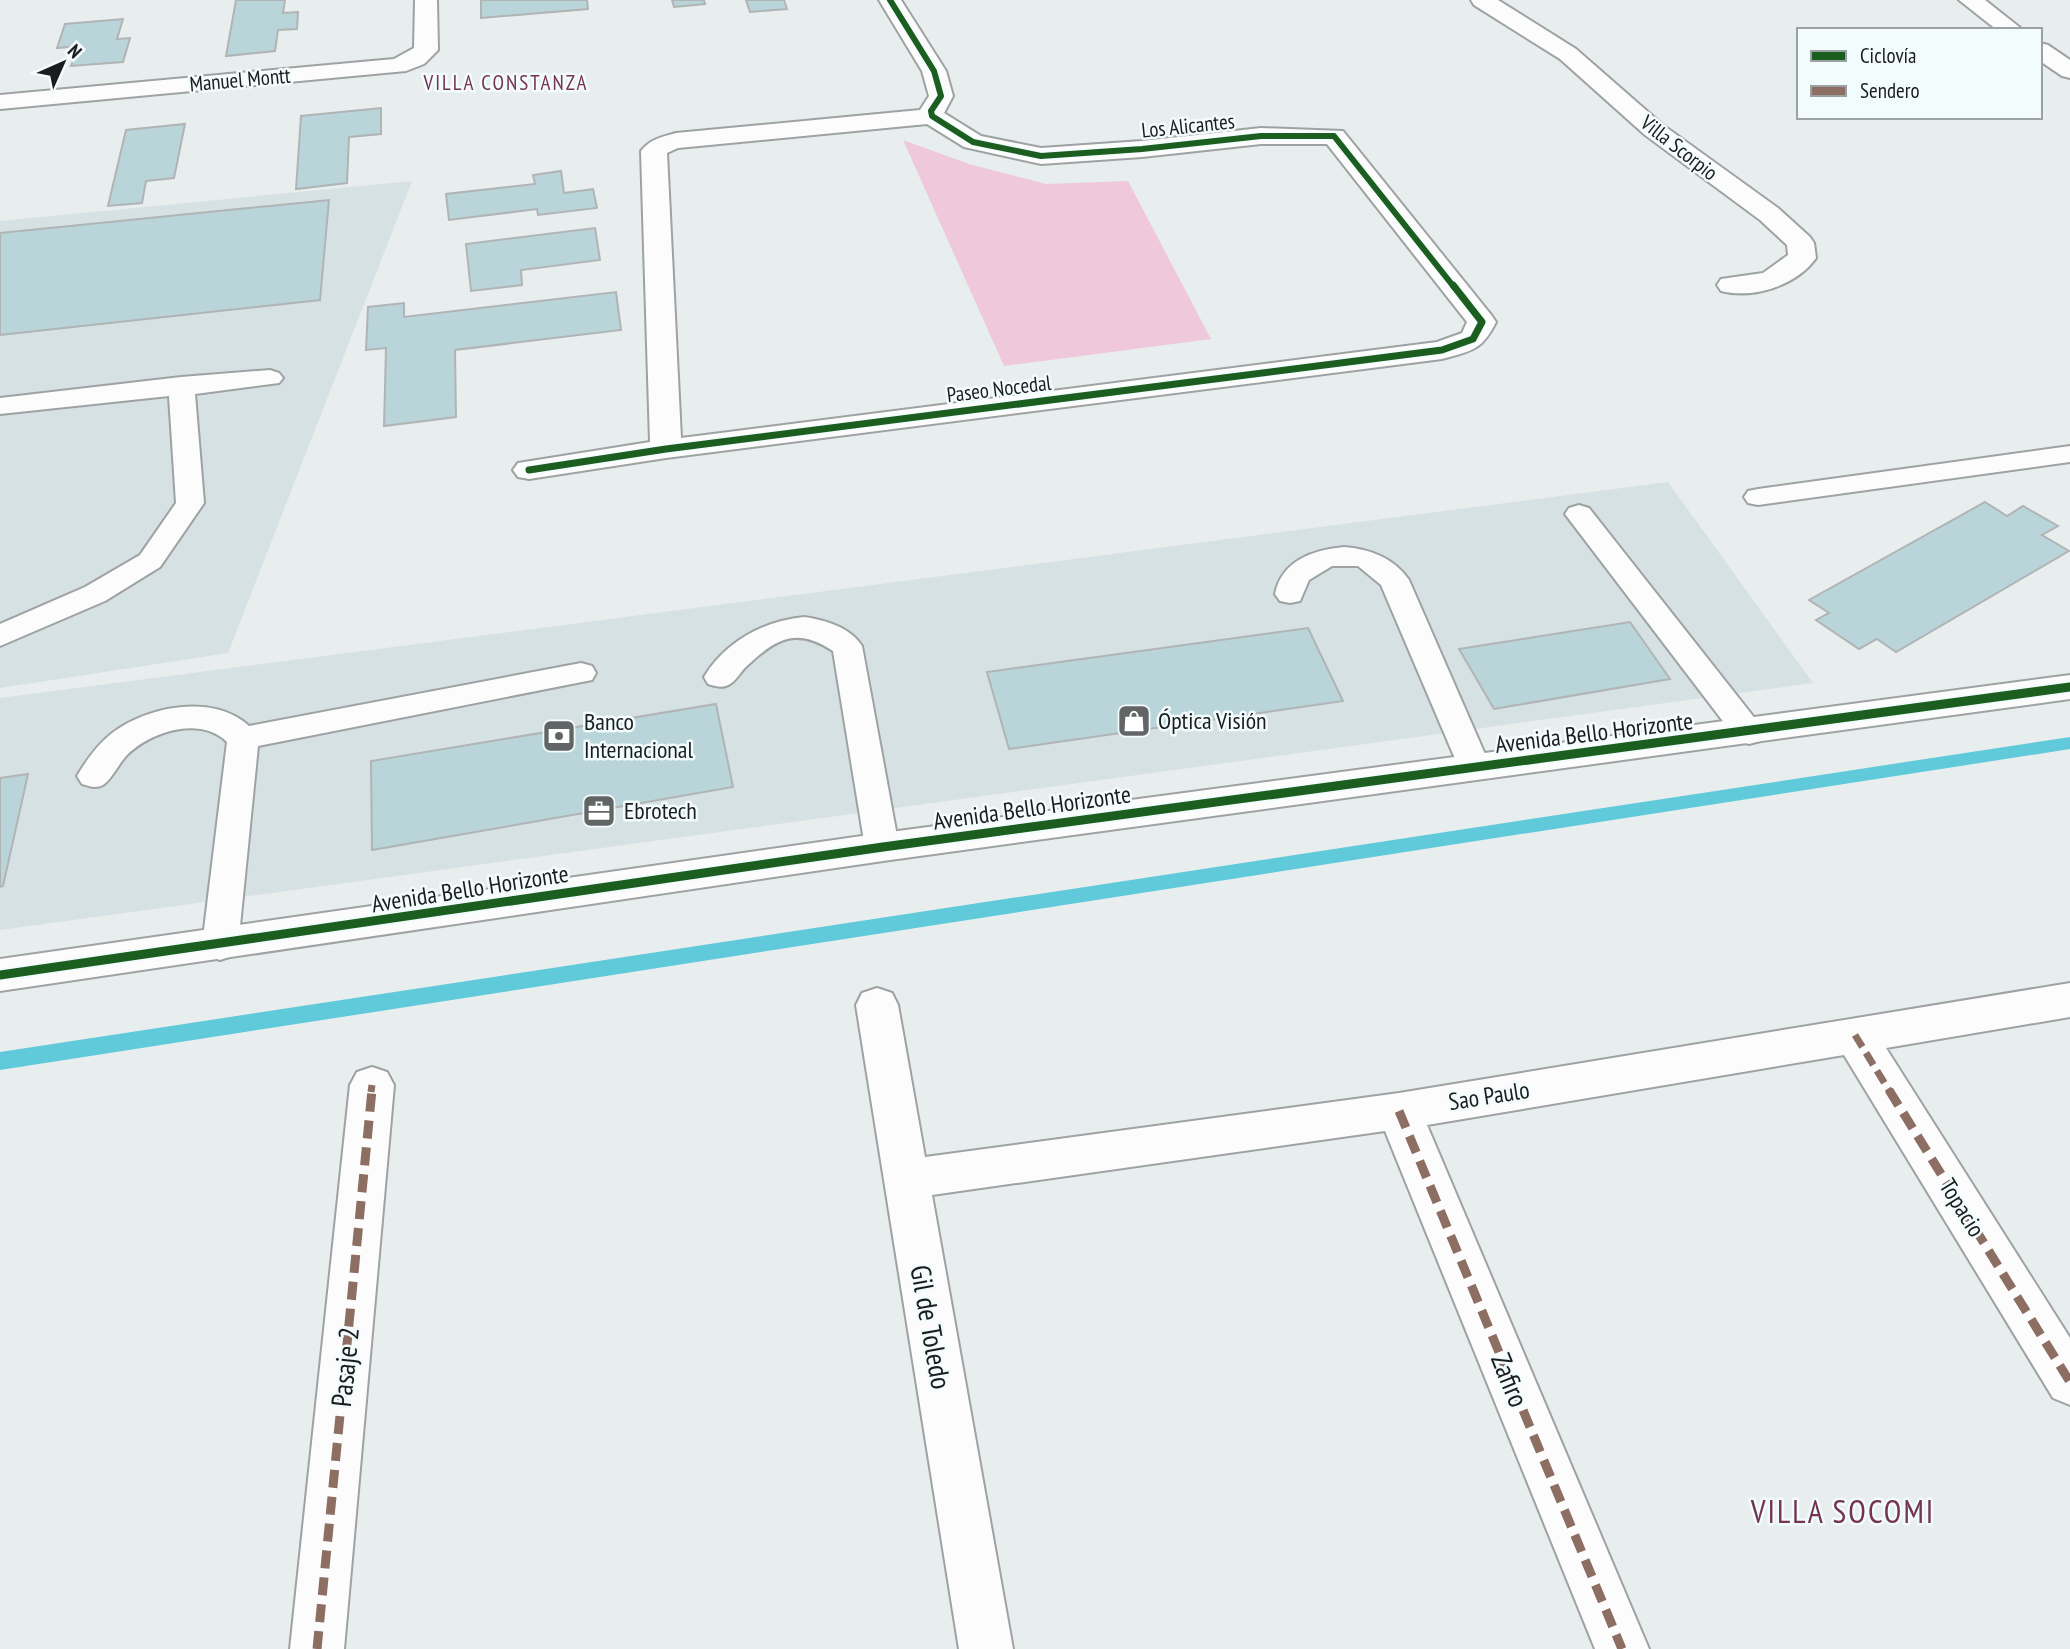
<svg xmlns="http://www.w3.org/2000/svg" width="2070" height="1649" viewBox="0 0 2070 1649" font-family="'PT Sans Narrow',sans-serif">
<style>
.built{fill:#d6e1e4}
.green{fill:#efc9db}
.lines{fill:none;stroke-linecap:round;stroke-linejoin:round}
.stream{fill:#60cadb;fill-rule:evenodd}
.building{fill:#b9d5da;stroke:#b1b4b5;stroke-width:2}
.service-casing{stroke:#9ea2a3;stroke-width:4}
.minor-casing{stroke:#9ea2a3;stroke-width:4}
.tertiary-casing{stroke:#9ea2a3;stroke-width:4}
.service{fill:#fcfcfc;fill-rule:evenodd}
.minor{fill:#fcfcfc;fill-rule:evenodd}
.tertiary{fill:#fcfcfc;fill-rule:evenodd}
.quiet-far1{stroke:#8d6e63;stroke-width:7;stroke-dasharray:14 7;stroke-linecap:butt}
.quiet{stroke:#8d6e63;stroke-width:9;stroke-dasharray:18 9;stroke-linecap:butt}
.cycleway-far2-casing{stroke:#f3fcfd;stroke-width:9}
.cycleway-far1-casing{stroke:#f3fcfd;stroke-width:10}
.cycleway-casing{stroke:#f3fcfd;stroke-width:13}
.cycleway-far2{stroke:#1b5e20;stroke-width:6}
.cycleway-far1{stroke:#1b5e20;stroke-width:7}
.cycleway{stroke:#1b5e20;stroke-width:9}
.labels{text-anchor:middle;stroke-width:5;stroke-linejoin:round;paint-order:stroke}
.far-street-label{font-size:21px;fill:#1a1c1d;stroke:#f3fcfd}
.far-neighbourhood-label{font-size:21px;letter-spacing:2px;fill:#753352;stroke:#f3fcfd}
.poi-label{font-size:24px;fill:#1a1c1d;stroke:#f3fcfd;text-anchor:start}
.street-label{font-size:24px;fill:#1a1c1d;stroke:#f3fcfd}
.near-street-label{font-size:28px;fill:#1a1c1d;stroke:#f3fcfd}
.near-neighbourhood-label{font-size:32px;letter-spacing:2px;fill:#753352;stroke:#f3fcfd}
</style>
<rect width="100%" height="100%" fill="#e8edee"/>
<path class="built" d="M412 181 228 653 0 688V221Z
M1668 482 1813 683 0 930V698Z"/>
<path class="green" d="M903 140 969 164 1046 184 1128 181 1211 339 1004 366Z"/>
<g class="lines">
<path class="stream" d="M2070 737V749L0 1070V1052Z"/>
</g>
<path class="building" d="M236 0H285L283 13 298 12 297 29 278 30 275 51 226 56Z
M481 0H587L588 9 481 18Z
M672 0H704L705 4 674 7Z
M746 0H784L787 9 750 12Z
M123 19 117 39 130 38 123 62 71 66 79 46 57 48 65 24Z
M381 108V134L349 137 347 183 296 189 301 116Z
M185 124 174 178 146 181 142 203 108 206 126 130Z
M561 171 564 193 593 189 597 208 538 215 537 209 449 220 446 194 535 184 533 175Z
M329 200 320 300 0 335V233Z
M595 228 600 260 521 270 522 285 471 291 466 244Z
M616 292 621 330 455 350 456 417 384 426 386 348 366 350 368 307 404 303V317Z
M1985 502 2007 516 2023 506 2058 526 2042 535 2069 551 1896 652 1877 639 1859 649 1816 620 1829 613 1809 600Z
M1630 622 1670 679 1494 709 1459 649Z
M1308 628 1343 701 1009 749 987 672Z
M716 704 733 787 372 850 371 761Z
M28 774 3 886 0 887V778Z"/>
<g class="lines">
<defs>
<path id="service" d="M270 370 279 373 283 378 279 383 195 394 204 503 160 567 105 601 0 646V624L85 587 140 555 176 503 169 396 0 414V398L181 377Z
M2070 446V462L1758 505 1748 503 1744 497 1748 491 1758 489Z
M1579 505 1589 508 1760 725 1765 733 1760 741 1749 744 1738 741 1565 514 1569 508Z
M1344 547C1370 549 1394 558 1409 580L1491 768 1486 776 1475 779 1464 776 1459 768 1381 585 1358 566H1332L1309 580 1300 601 1290 603 1280 601 1275 594C1282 560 1313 550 1344 547Z
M804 617C825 620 850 627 862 646L899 847 894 856 882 859 870 856 865 847 833 651C798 628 778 637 749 664 742 669 737 680 730 684 723 689 715 686 708 684L704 677C725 642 763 621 804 617Z
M581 663 592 666 596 673 592 680 258 746 238 946 232 956 220 960 208 956 202 946 227 742C200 716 152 731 127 755 119 763 112 779 103 785 95 789 89 786 82 784L77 776C86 761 97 745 111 734 146 706 214 693 249 726Z"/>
<path id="minor" d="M415 0H437L438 50 424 64 406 71 0 109V95L394 59 414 48Z
M879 0H901L946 71 953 96 944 113 981 136 1041 148 1142 141 1261 128 1343 131 1492 316 1496 322C1482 350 1472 351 1442 359L666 458 529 479 518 477 513 470 518 463 650 442 641 151C650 139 662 137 676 133L920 110 929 96 922 71ZM927 124 964 147 1041 164 1142 157 1261 144H1327L1467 322 1462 333 1437 342 681 438 667 153 678 148Z
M1471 0H1498L1576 49 1663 125 1778 208 1810 237 1814 243 1816 258C1796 286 1753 299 1721 291L1717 285 1721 279 1763 273 1788 255 1787 245 1760 220 1645 135 1560 59 1474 5Z
M1959 0H1985L2023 30H1997Z
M2040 43 2048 45 2070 60V78L2062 76 2040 61Z
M2070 983V1017L1886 1048 2070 1338V1405L2053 1398 1844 1055 1427 1125 1649 1649H1595L1385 1131 932 1195 1013 1649H959L856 1005 862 993 877 988 892 993 898 1005 925 1157 1399 1093Z
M372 1067 387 1072 394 1085 344 1649H290L350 1085 357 1072Z"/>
<path id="tertiary" d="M2070 675V699L883 861 0 991V959L883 833Z"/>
</defs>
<use href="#service" class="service-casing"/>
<use href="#minor" class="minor-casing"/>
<use href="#tertiary" class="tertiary-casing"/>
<use href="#service" class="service"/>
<use href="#minor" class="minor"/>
<use href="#tertiary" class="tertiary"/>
<path class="quiet-far1" d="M1855 1035 1890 1092
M371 1092 372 1085"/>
<path class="quiet" d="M1889 1090 2070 1382
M1399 1111 1622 1649
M317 1649 372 1090"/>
<defs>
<path id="cycleway-far2" d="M890 0 934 71 941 96 931 111 932 116 973 142 1041 156 1142 149 1261 136H1334L1454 287"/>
<path id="cycleway-far1" d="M529 470 666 449 1442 350 1473 339 1482 322 1453 285"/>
<path id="cycleway" d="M0 975 883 847 2070 687"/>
</defs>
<use href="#cycleway-far2" class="cycleway-far2-casing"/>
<use href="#cycleway-far1" class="cycleway-far1-casing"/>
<use href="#cycleway" class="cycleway-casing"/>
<use href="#cycleway-far2" class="cycleway-far2"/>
<use href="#cycleway-far1" class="cycleway-far1"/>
<use href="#cycleway" class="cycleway"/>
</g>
<defs>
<symbol id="shop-square" viewBox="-11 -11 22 22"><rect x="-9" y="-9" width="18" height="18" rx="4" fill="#626566" stroke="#f3fcfd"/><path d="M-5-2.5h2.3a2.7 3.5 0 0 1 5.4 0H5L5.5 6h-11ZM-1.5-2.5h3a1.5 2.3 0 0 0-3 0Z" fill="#fff"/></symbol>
<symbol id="bank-square" viewBox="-11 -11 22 22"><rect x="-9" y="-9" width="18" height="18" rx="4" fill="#626566" stroke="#f3fcfd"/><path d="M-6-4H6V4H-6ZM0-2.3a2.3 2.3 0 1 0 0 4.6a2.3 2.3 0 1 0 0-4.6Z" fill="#fff"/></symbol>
<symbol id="office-square" viewBox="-11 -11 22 22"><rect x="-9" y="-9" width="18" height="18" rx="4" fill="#626566" stroke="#f3fcfd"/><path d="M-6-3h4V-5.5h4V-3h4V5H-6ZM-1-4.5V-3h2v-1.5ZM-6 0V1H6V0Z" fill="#fff"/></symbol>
</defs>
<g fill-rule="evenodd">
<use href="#shop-square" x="1115" y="702" width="38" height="38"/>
<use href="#bank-square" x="540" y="717" width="38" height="38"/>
<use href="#office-square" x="580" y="792" width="38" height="38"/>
</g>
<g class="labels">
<g class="far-street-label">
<text transform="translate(240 80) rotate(-5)" y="7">Manuel Montt</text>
<text transform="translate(1188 126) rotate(-6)" y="7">Los Alicantes</text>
<text transform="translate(1679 148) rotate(38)" y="7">Villa Scorpio</text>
<text transform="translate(999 389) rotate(-7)" y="7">Paseo Nocedal</text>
</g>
<g class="far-neighbourhood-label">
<text x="506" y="90">VILLA CONSTANZA</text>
</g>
<g class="poi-label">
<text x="1158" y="729">Óptica Visión</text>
<text x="584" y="730">Banco<tspan x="584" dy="28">Internacional</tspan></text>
<text x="624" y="819">Ebrotech</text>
</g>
<g class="street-label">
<text transform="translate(1594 733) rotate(-7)" y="8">Avenida Bello Horizonte</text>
<text transform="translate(1032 808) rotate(-8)" y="8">Avenida Bello Horizonte</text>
<text transform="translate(470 889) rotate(-9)" y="8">Avenida Bello Horizonte</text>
<text transform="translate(1489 1096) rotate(-9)" y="8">Sao Paulo</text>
<text transform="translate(1962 1208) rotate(58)" y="8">Topacio</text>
</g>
<g class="near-street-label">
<text transform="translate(931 1327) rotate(80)" y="10">Gil de Toledo</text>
<text transform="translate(345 1367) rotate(-84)" y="10">Pasaje 2</text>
<text transform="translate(1510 1380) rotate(68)" y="10">Zafiro</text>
</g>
<g class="near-neighbourhood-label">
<text x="1843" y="1523">VILLA SOCOMI</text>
</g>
</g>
<rect x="1797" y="28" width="245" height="91" fill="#f3fcfd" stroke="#9ca2a3" stroke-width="2"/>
<rect x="1811" y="51" width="35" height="10" fill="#1b5e20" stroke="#9ca2a3" stroke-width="2"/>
<text x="1860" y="63" font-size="21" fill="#1a1c1d">Ciclovía</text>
<rect x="1811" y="86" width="35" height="10" fill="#8d6e63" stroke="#9ca2a3" stroke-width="2"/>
<text x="1860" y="98" font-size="21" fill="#1a1c1d">Sendero</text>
<g transform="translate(63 63) rotate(45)" stroke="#f3fcfd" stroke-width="5" paint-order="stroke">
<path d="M0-5L12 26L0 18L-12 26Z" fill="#1a1c1d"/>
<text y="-10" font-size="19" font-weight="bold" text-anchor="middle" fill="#1a1c1d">N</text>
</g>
</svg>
